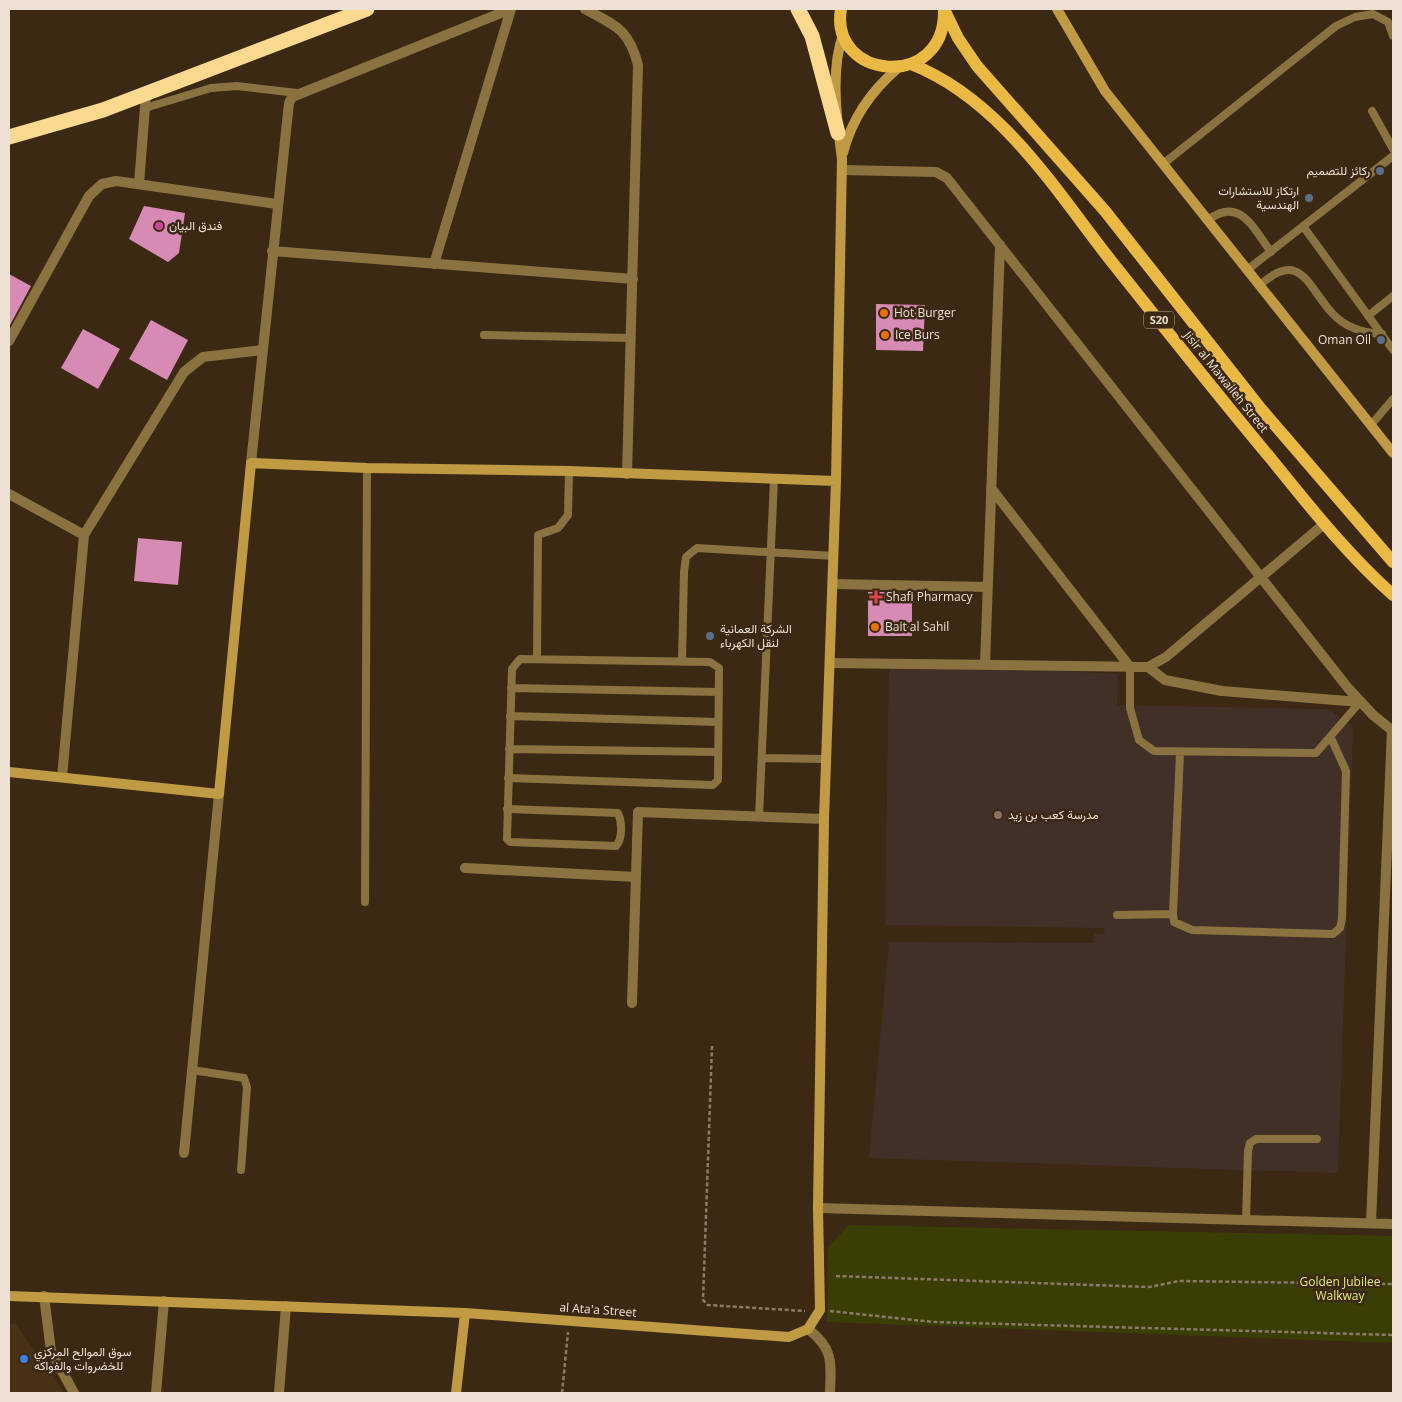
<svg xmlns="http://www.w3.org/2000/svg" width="1402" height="1402" viewBox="0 0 1402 1402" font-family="'Open Sans',Vazirmatn,sans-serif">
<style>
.built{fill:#493116}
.education{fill:#413027}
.green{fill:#3a3d04}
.building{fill:#d78ab3}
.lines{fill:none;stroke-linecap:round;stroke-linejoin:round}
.path{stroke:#8b7b6a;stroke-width:2.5;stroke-dasharray:4 2.5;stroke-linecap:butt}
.lane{stroke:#8a7340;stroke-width:8}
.street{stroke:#8a7340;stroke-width:10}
.secondary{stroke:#c09b44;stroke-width:10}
.primary{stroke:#e9b943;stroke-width:12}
.highway{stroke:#fbd98f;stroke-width:15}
.service-dot{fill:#5c6f8a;stroke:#3b2914;stroke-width:2}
.hotel-dot{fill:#d1479c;stroke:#3b2914;stroke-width:2}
.food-dot{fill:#e8710a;stroke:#3b2914;stroke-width:2}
.health-dot{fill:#e0444e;stroke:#3b2914;stroke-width:2}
.education-dot{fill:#8d6e63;stroke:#3b2914;stroke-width:2}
.shop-dot{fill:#3f7fe0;stroke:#3b2914;stroke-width:2}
.labels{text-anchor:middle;stroke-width:5;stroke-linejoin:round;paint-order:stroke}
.shield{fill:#3b2914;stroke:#b8aa9a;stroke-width:1}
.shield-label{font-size:11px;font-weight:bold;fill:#ede1d4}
.poi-label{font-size:12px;fill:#ede1d4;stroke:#3b2914;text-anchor:start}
.street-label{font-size:12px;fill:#ede1d4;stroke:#3b2914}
.park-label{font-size:12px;fill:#e1ea7a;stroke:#3b2914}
</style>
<rect width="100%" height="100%" fill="#3b2914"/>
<path class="built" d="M9 1324H16L64 1393H9Z"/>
<path class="education" d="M889 662 1118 674 1117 705 1329 709 1353 728 1338 1173 869 1158 889 942 1093 943 1094 934H1105L1104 928 885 925Z"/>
<path class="green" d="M849 1225 1393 1236V1343L827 1322 828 1247Z"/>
<path class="building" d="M144 206 185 213 179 253 168 262 129 239Z
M9 274 31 286 9 327Z
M876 304 925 305 923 351 876 350Z
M151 320 188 340 167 380 129 359Z
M83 329 120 349 98 389 61 368Z
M138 538 182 542 178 585 134 581Z
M868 592H912V636H868Z"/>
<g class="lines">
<path class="path" d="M712 1046 703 1300 708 1305 805 1311
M836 1276 1149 1287 1179 1281 1393 1284
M830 1311 933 1322 1393 1335
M562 1393 568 1332"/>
<path class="lane" d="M145 108 211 88 237 86 297 93
M1372 111 1393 149
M1163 164 1336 26 1355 17 1373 14 1388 22 1393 36
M1208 220C1240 196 1253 228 1271 252
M1303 226 1393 350
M1247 270 1393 156
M1260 285C1301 248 1308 288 1333 314 1346 328 1363 333 1382 334
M1368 316 1393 296
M484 335 631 338
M1371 425 1393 399
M537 659 538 535 558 528 568 515 569 471
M682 662 684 572 686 557 697 548 834 556
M1130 667V708L1139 740 1154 751 1316 753 1360 702
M511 688 719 692
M510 716 718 722
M509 749 718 752
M1180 753 1173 914 1174 922 1192 930 1333 934 1340 928 1342 919 1346 771 1331 738
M762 758 827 759
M507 809 618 813C622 822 623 838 616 846L510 842 507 839 512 669 520 659 710 662 719 668 718 780 713 785 508 778
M759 817 774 479
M365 902 367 468
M1117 915 1173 914
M192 1070 244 1078 247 1087 241 1170
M1246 1220 1248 1151 1250 1143 1256 1139H1317"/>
<path class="street" d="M585 9C616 26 629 29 638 65L627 474
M842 170 936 172 947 178 1348 688 1373 715 1393 731
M139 184 146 94
M272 251 633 279
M434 264 511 9
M9 341 89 196 102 184 116 181 277 204
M251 463 289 103 292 97 511 9
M991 488 1130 667
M9 494 84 535
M833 584 988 587
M830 663 1148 667 1166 657 1324 524
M985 665 1000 245
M1148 667 1165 680 1222 691 1360 702
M62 777 84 535 184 372 203 357 263 350
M465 868 636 877
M632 1003 638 812 824 819
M184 1153 219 794
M818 1208 1393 1224
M1371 1223 1392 730
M44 1296 51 1351 74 1393
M808 1329C834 1349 831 1362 830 1393
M156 1393 164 1301
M279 1393 286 1306"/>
<path class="secondary" d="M1057 9 1105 91 1393 453
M843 153C852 118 871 91 898 68
M9 772 219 794 251 463 367 468 569 471 836 481
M9 1296 465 1313
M456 1393 465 1313 789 1337 808 1329 820 1310 818 1208 824 819 836 481 842 159C837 122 830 70 843 35"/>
<path class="primary" d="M841 9C829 80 945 91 944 11
M944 9 958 38 977 66 1105 211 1261 409 1393 562
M911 64C999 99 1052 185 1108 257 1162 325 1216 393 1272 460 1310 507 1348 555 1393 595"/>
<path class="highway" d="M798 9 812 36 838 133
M9 137 103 110 367 9"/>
</g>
<g class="service-dot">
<circle cx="1380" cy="171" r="5"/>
<circle cx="1309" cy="198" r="5"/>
<circle cx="1381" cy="340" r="5"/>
<circle cx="710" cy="636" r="5"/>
</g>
<circle class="hotel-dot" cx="159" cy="226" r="5"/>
<g class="food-dot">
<circle cx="884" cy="313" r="5"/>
<circle cx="885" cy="335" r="5"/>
<circle cx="875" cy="627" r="5"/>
</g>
<path class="health-dot" d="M873.5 589.5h5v5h5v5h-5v5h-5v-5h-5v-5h5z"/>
<circle class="education-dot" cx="998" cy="815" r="5"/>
<circle class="shop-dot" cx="24" cy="1359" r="5"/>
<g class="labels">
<rect class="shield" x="1144" y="311.5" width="30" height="17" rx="4"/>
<g class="shield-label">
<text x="1159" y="324">S20</text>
</g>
<g class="poi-label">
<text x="1370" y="175" text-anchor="end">ركائز للتصميم</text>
<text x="1299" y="195" text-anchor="end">ارتكاز للاستشارات<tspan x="1299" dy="14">الهندسية</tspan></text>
<text x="169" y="230">فندق البيان</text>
<text x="894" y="317">Hot Burger</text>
<text x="895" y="339">Ice Burs</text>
<text x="1371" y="344" text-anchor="end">Oman Oil</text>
<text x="886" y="601">Shafi Pharmacy</text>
<text x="885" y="631">Bait al Sahil</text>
<text x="720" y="633">الشرکة العمانیة<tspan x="720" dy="14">لنقل الکهرباء</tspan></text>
<text x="1008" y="819">مدرسة كعب بن زيد</text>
<text x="34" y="1356">سوق الموالح المركزي<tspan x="34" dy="14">للخضروات والفواكه</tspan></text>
</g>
<g class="street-label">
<text transform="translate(1226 382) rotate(51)" y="4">Jisir al Mawaileh Street</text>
<text transform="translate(598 1310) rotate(4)" y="4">al Ata'a Street</text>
</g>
<g class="park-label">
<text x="1340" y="1286">Golden Jubilee<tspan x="1340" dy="14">Walkway</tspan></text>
</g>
</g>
<rect width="1402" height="1402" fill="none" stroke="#ede1d4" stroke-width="20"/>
</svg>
